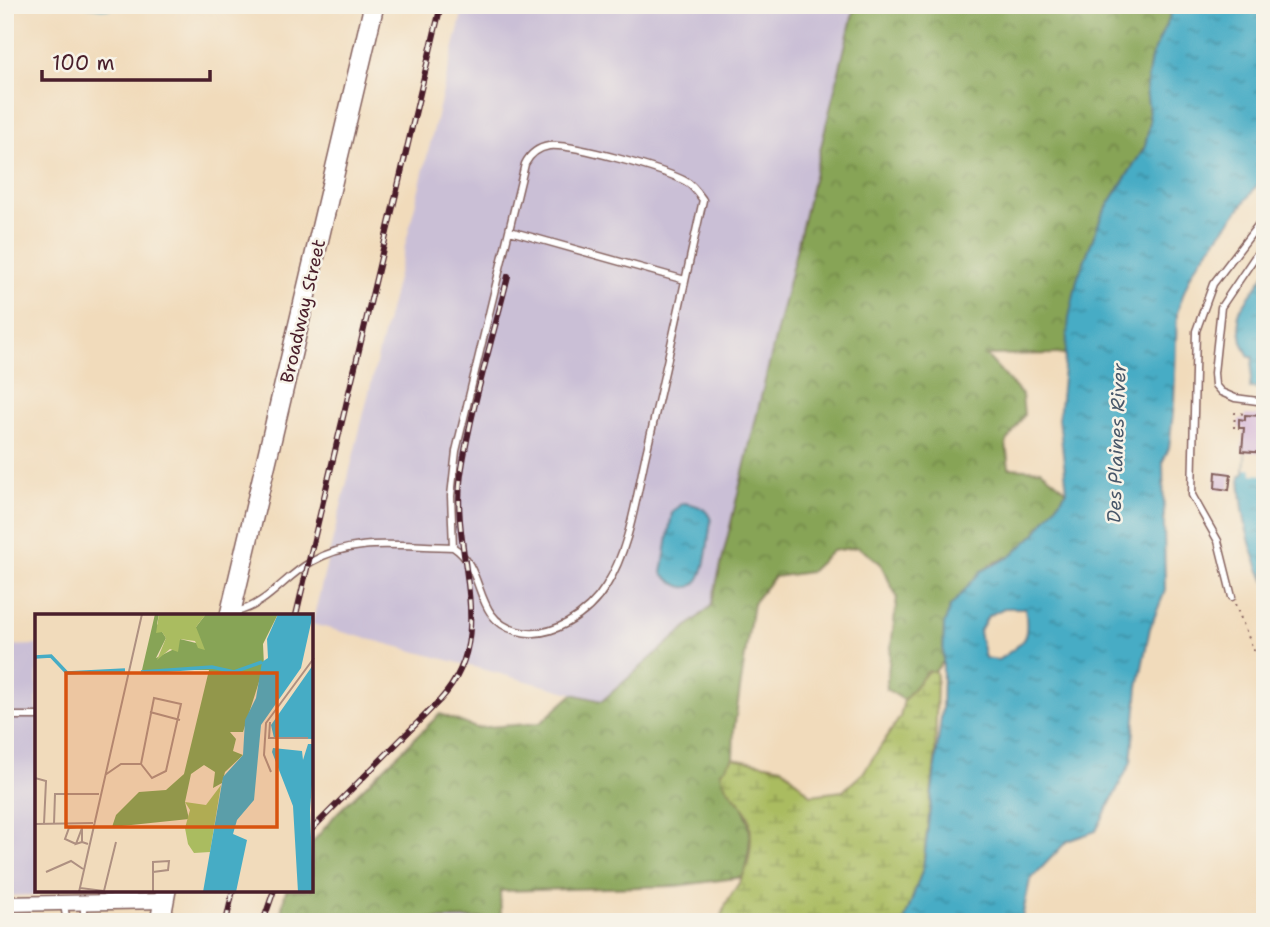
<svg xmlns="http://www.w3.org/2000/svg" width="1270" height="927" viewBox="0 0 1270 927" font-family="'Shantell Sans',sans-serif">
<style>
.industrial{fill:#cabfd6}
.forest{fill:url(#forest-crowns);stroke:#686240;stroke-width:2}
.wetland{fill:url(#wetland-marsh);stroke:#7a6e46;stroke-width:2}
.water{fill:url(#water-ripples);stroke:#486678;stroke-width:2;fill-rule:evenodd}
.pier{fill:#f1dbbb}
.lines{fill:none;stroke-linecap:round;stroke-linejoin:round}
.stream{stroke:#46acc5;stroke-width:3.5}
.building{fill:#cda9d4}
.service-casing{stroke:#84615d;stroke-width:9}
.tertiary-casing{stroke:#84615d;stroke-width:17}
.primary-casing{stroke:#84615d;stroke-width:22}
.path{stroke:#84615d;stroke-width:2;stroke-dasharray:2 5;stroke-linecap:butt}
.service{stroke:#fff;stroke-width:6}
.tertiary{stroke:#fff;stroke-width:14}
.primary{stroke:#fff;stroke-width:19}
.rail-casing{stroke:#4a1f2b;stroke-width:6}
.rail{stroke:#f7f3e8;stroke-width:3.5;stroke-dasharray:10;stroke-linecap:butt}
.labels{text-anchor:middle;stroke-width:5;stroke-linejoin:round;paint-order:stroke}
.street-label{font-size:18px;fill:#4a1f2b;stroke:#f7f3e8}
.water-label{font-size:19px;font-style:italic;fill:#485769;stroke:#f7f3e8}
.inset-river{fill:none;stroke:#46acc5;stroke-width:3.5}
.inset-road{fill:none;stroke:#ae9081;stroke-width:2}
.view{fill:#d8530f;fill-opacity:0.15;stroke:#d8530f;stroke-width:3.5}
.inset-edge{fill:none;stroke:#4a1f2b;stroke-width:3.5}
</style>
<defs>
<pattern id="forest-crowns" width="20" height="18" patternUnits="userSpaceOnUse" patternTransform="scale(1.75)"><rect width="20" height="18" fill="#87a456"/><path d="M2 6a3 3 0 1 1 6 0M12 15a3 3 0 1 1 6 0" fill="none" stroke="#708547"/></pattern>
<pattern id="wetland-marsh" width="20" height="14" patternUnits="userSpaceOnUse" patternTransform="scale(1.75)"><rect width="20" height="14" fill="#aabc60"/><path d="M1 5h8M5 5V1M11 12h8M15 12V8" fill="none" stroke="#8c984f"/></pattern>
<pattern id="water-ripples" width="26" height="14" patternUnits="userSpaceOnUse" patternTransform="scale(1.75)"><rect width="26" height="14" fill="#46acc5"/><path d="M2 4q2-2 4 0t4 0M15 11q2-2 4 0t4 0" fill="none" stroke="#3c8ba0"/></pattern>
</defs>
<rect width="100%" height="100%" fill="#f7f3e8"/>
<filter id="ink" filterUnits="userSpaceOnUse"><feTurbulence type="fractalNoise" baseFrequency=".0143" numOctaves="2"/><feDisplacementMap in="SourceGraphic" scale="14" xChannelSelector="R" yChannelSelector="G"/><feConvolveMatrix kernelMatrix="1 2 1 2 8 2 1 2 1" color-interpolation-filters="sRGB"/></filter>
<filter id="wash" filterUnits="userSpaceOnUse"><feTurbulence type="fractalNoise" baseFrequency=".00686" numOctaves="4" result="noise"/><feDisplacementMap in="SourceGraphic" scale="28" xChannelSelector="R" yChannelSelector="G"/><feGaussianBlur stdDeviation="1.57" result="paint"/><feColorMatrix in="noise" values="0 0 0 0 0 0 0 0 0 0 0 0 0 0 0 0 0 1.4 0 .05"/><feComposite in="paint" operator="in"/></filter>
<g filter="url(#wash)">
<rect width="100%" height="100%" fill="#f1dbbb"/>
<path class="industrial" d="M855 5 711 606 602 701 312 624 464 6Z
M37 645V890H39L37 895 5 896V646Z
M501 918V922H393Z"/>
<path class="forest" d="M855 5H1175L1151 58 1146 88 1150 122 1145 147 1102 215 1077 280 1066 354 986 355 1022 395 1024 415 1006 443 1009 468 1041 470 1067 491 1035 534 1010 557 990 564 944 625 943 662 935 671H928L904 700 886 689 897 597 880 563 858 547 832 551 810 572 774 577 753 603 734 729 733 758 721 772C750 818 757 822 743 877L676 886 500 891 501 918 279 922 286 890H312V843L336 814 440 714 476 728 540 723 573 694 602 701 711 606Z"/>
<path class="wetland" d="M928 671H935L937 676 935 760 923 868 904 922H721C723 902 733 894 742 878 751 863 752 840 750 823 749 804 723 793 721 772L733 758 782 767 811 795 843 791 863 773 900 717 904 700Z"/>
<path class="water" d="M1175 5H1265V175L1193 270 1185 289 1177 313 1174 404 1169 448 1163 461 1165 591 1150 628 1138 687 1131 762 1096 831 1067 841 1030 880 1021 922H904L923 868 942 709 944 625 950 607 981 571 1010 557 1035 534 1067 491 1059 418 1069 318 1077 280 1102 215 1145 147 1150 122 1146 88 1151 58ZM1004 608H1025C1030 641 1024 642 998 660L985 658 979 632 988 616Z
M1265 274V389L1250 388 1253 357H1249L1242 342 1238 313Z
M1246 451 1265 453V582C1248 547 1242 515 1240 476L1244 473Z
M683 503C696 504 708 508 711 521 706 551 706 616 662 573L672 513Z"/>
<path class="pier" d="M1246 451 1265 453V475L1252 474V469H1245Z"/>
<g class="lines">
<path class="stream" d="M87 5 106 8 120 5"/>
</g>
<g id="blocks">
<path class="building" d="M1245 415 1265 416V453L1242 451 1244 428H1239V419L1245 420Z
M1216 472 1231 474 1229 490 1215 488Z"/>
</g>
</g>
<g filter="url(#ink)">
<use href="#blocks" fill-opacity="0" stroke="#84615d" stroke-width="2"/>
<g class="lines">
<defs>
<path id="service" d="M510 231 685 280
M1265 242 1221 307 1214 373 1215 385 1221 392 1235 398 1265 402
M1232 597 1218 541 1192 495 1196 331 1213 284 1265 216
M236 612C267 605 284 577 311 562 354 536 405 547 453 547L451 496 456 451 525 164C530 154 537 148 549 146 570 143 665 170 685 181 693 185 698 193 703 200 684 285 666 370 646 454 636 497 630 548 606 586 589 614 550 641 517 631 472 619 487 569 453 547
M5 716H37
M64 905 67 922
M84 922V903"/>
<path id="tertiary" d="M5 904 164 901"/>
<path id="primary" d="M230 615 374 5
M160 922 166 890"/>
</defs>
<use href="#service" class="service-casing"/>
<use href="#tertiary" class="tertiary-casing"/>
<use href="#primary" class="primary-casing"/>
<path class="path" d="M1234 428 1235 413 1245 414
M1235 604 1265 678"/>
<use href="#service" class="service"/>
<use href="#tertiary" class="tertiary"/>
<use href="#primary" class="primary"/>
<defs>
<path id="rail" d="M296 615 441 5
M312 829 440 700C501 634 449 553 461 474 471 408 492 341 508 276
M226 922 233 890
M263 922 274 890"/>
</defs>
<use href="#rail" class="rail-casing"/>
<use href="#rail" class="rail"/>
</g>
</g>
<g class="labels">
<g class="street-label">
<text transform="translate(303 311) rotate(-77)" y="6">Broadway Street</text>
</g>
<g class="water-label">
<text transform="translate(1116 443) rotate(-88)" y="7">Des Plaines River</text>
</g>
</g>
<g transform="translate(35 614)">
<rect width="278" height="278" fill="#f1dbbb"/>
<path d="M120 0H124L122 10 131 24 121 44 139 35 145 25 161 29V13L171 0H243L228 30 229 52 208 118H195L201 125 198 137 208 141 190 158 187 169 178 174 180 158 169 151 156 160 150 188 154 205 77 213 81 201 104 178 131 176 149 160 174 56H107Z" fill="#87a456"/>
<path d="M124 0H171L161 13 170 36 163 34 160 27 145 25 143 38 135 35 122 46 131 24 127 18 121 19ZM186 171 175 238 159 239 153 230 150 214 155 196 150 188 171 191Z" fill="#aabc60"/>
<path d="M243 0H278L266 54 226 111 219 186 202 206 198 220 212 226 201 278H168L188 163 208 141 210 106 221 84 227 48 233 44 232 25ZM278 51V125L239 124 236 111ZM273 130H278L279 145 275 196 278 278H263L258 192 237 138 238 134 267 137 268 146Z" fill="#46acc5"/>
<path class="inset-river" d="M0 43 16 42 32 59 90 56M106 58 177 53 199 58 227 48"/>
<path class="inset-road" d="M115 98 145 106M235 108 234 124H273M236 158 229 141 231 109 279 44M70 161 86 150H106L119 84 146 90 131 157 117 164 106 150M0 164 11 167 9 210M0 210 58 209M19 210 20 180H64M47 228 41 230 47 214V228L53 230M41 230 30 225 34 214 42 213M11 258 36 247 48 255M118 258 133 256 134 247 118 248V278M45 274 69 277 81 228M44 278 107 0"/>
<path class="view" d="M31 59H242V213H31Z"/>
<rect width="278" height="278" class="inset-edge"/>
</g>
<rect width="1270" height="927" fill="none" stroke="#f7f3e8" stroke-width="28"/>
<path d="M42 70v10h168v-10" fill="none" stroke="#4a1f2b" stroke-width="3.5"/>
<text x="52" y="70" font-size="21" fill="#4a1f2b" stroke="#f7f3e8" stroke-width="5" paint-order="stroke">100 m</text>
</svg>
